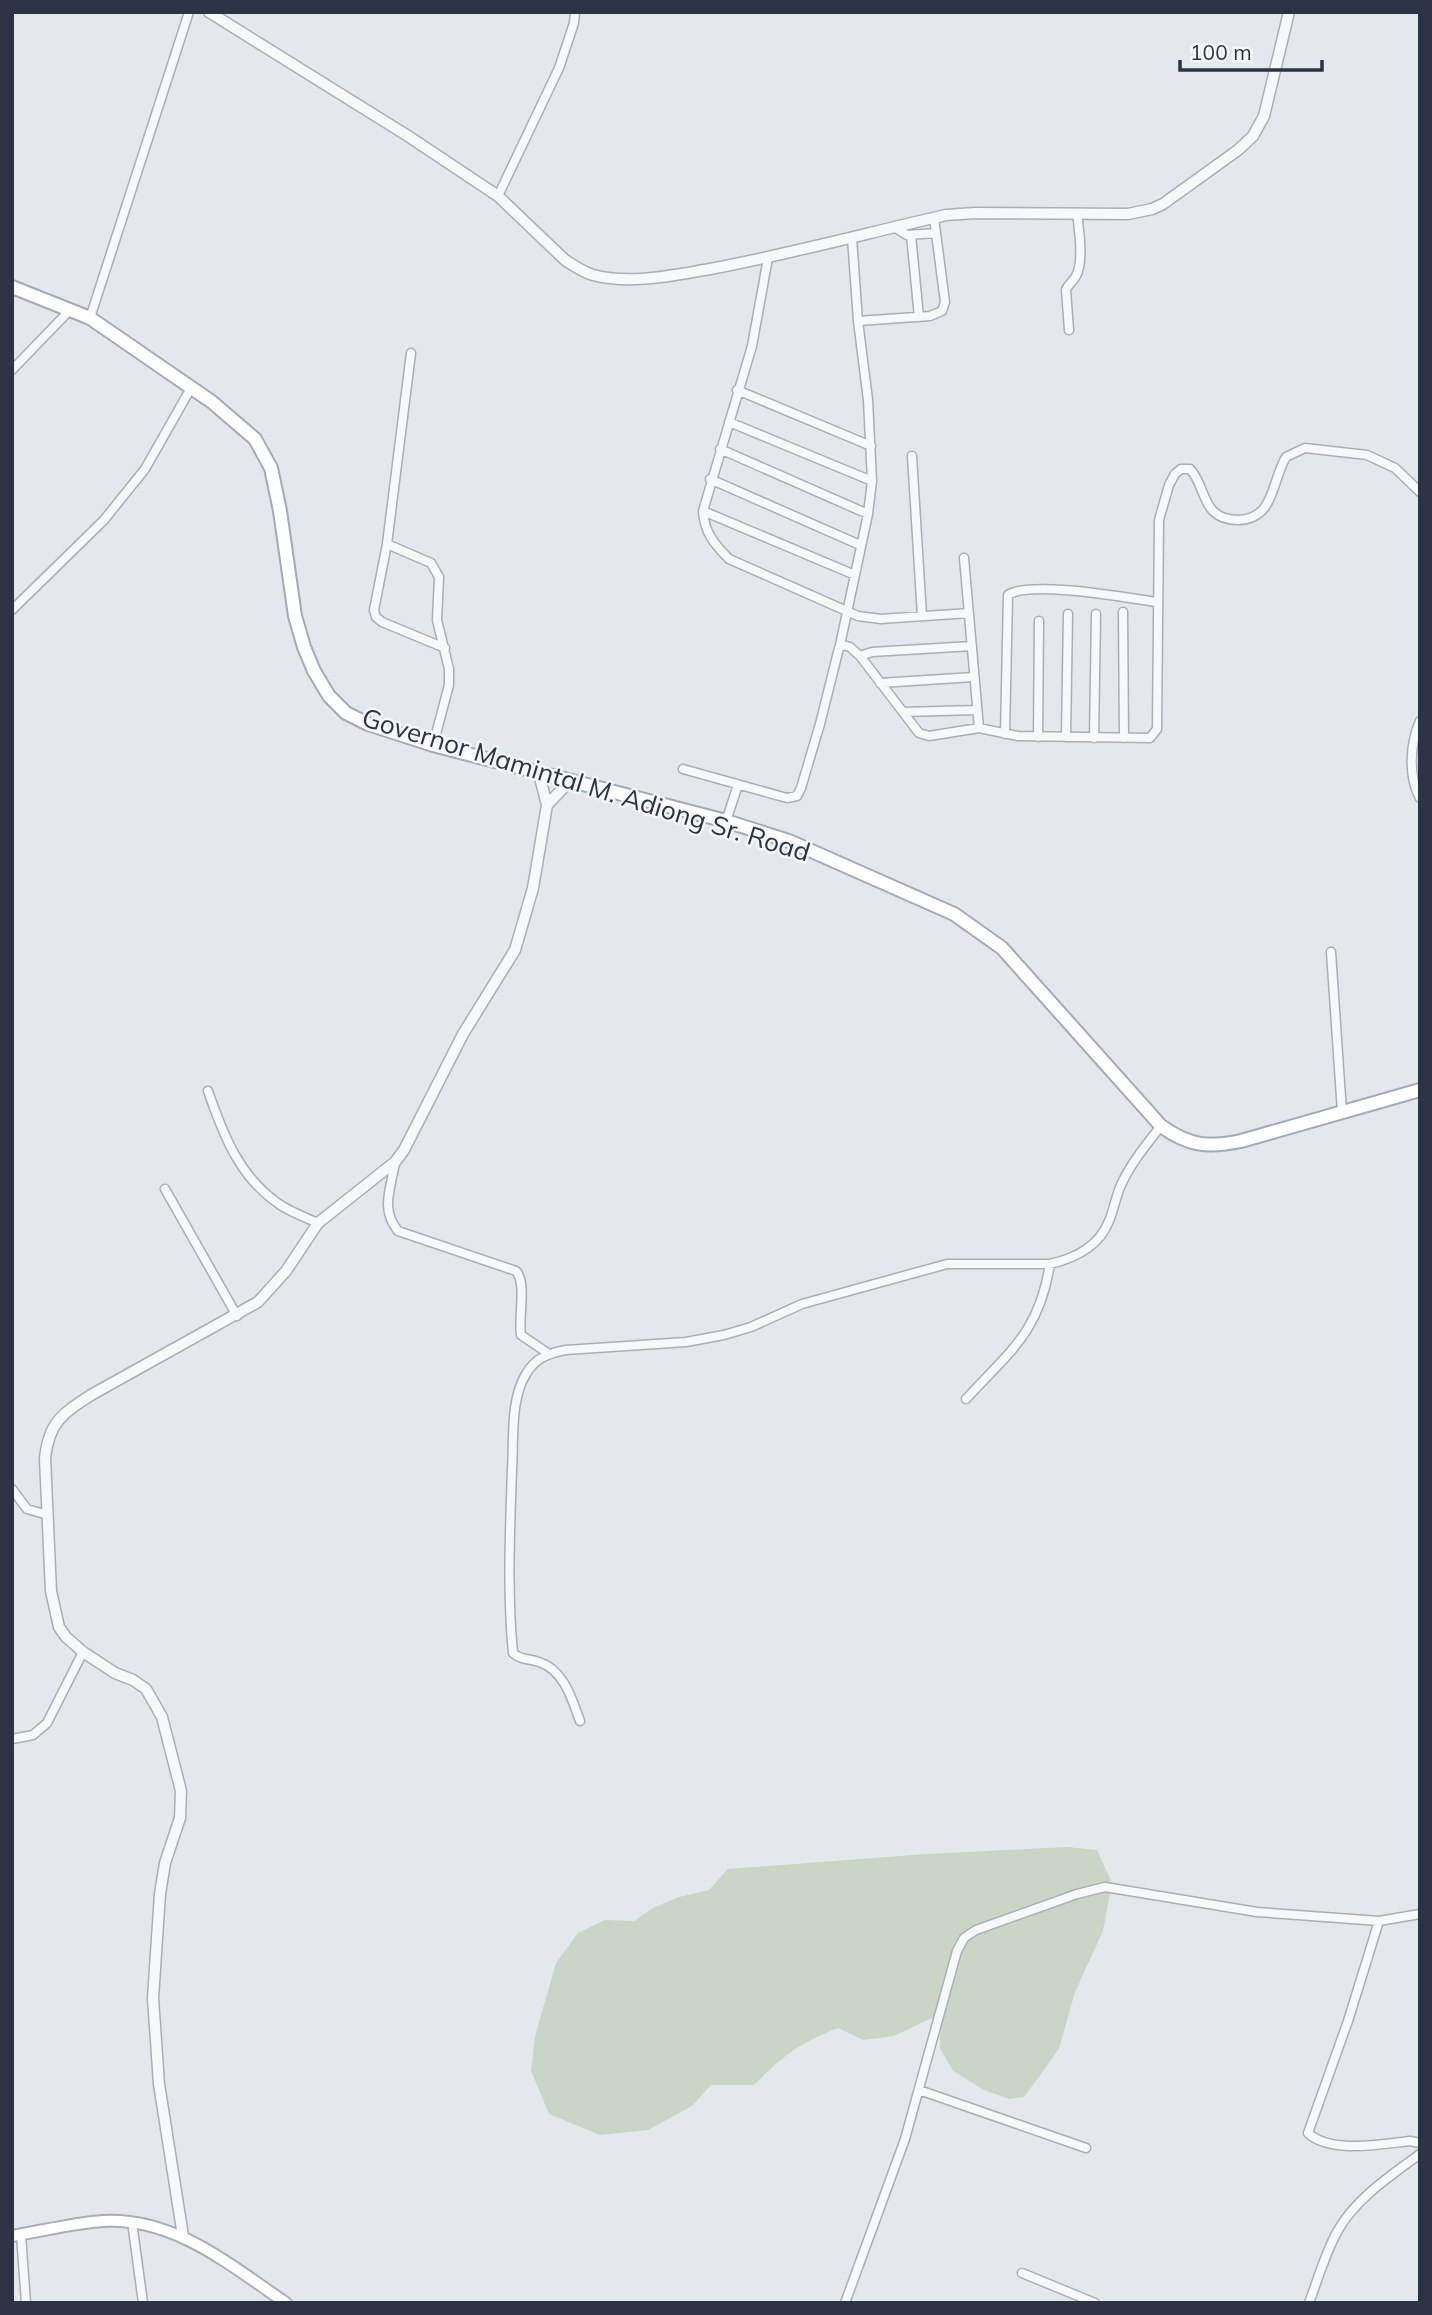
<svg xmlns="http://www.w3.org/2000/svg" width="1432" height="2315" viewBox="0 0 1432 2315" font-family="Mulish,sans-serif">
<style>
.green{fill:#c9d6c5}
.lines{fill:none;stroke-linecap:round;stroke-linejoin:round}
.minor-casing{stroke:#a9aeb7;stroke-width:11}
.tertiary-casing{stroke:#a9aeb7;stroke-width:13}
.secondary-casing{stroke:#a9aeb7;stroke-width:14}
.primary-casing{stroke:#a3abb8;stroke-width:16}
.minor{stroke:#f7f8fa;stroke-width:8}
.tertiary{stroke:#f7f8fa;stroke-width:10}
.secondary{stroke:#fff;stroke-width:10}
.primary{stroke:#fff;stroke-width:12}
.labels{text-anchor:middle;stroke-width:5;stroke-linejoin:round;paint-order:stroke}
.street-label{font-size:26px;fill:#2b3445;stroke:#f4f6f9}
</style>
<rect width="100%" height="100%" fill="#e4e7ec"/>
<path class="green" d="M1067 1847 1097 1850 1112 1883 1103 1931 1075 1992 1059 2049 1024 2097 1009 2099 984 2090 953 2071 940 2048V2014L894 2036 863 2040 838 2028C799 2043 783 2056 754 2085H711L692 2106 648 2130 600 2135 549 2114 531 2071 535 2036 556 1963 578 1933 605 1920 634 1921 653 1908 679 1897 709 1890 728 1869 926 1854Z"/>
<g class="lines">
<defs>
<path id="minor" d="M498 196 559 68 574 23 575 12
M894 227 907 235 936 233
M911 235 919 317
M852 238 858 321 930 316 942 311 945 302 934 218
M768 258 752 346 703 511C704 532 715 545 729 559L858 616 881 619 969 613
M90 318 189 12
M1069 330 1066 290C1068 284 1073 282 1076 276 1084 262 1079 230 1077 213
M411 353 387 544 431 563 439 577 437 620 449 669V685L433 745
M12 370 70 310
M737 390 871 446
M729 422 872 481
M720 449 868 514
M912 456 922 616
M710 479 860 545
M703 511 855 575
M387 544 374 610 376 617 382 622 445 648
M964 558 979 728
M12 610 104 520 145 469 191 388
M1123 612 1124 738
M840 645 868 514 872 481 868 400 858 321
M860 656 872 652 972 646
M880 683 974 677
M903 712 977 710
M1420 721C1410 743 1408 777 1420 798
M1005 734 1008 595C1030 580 1128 598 1157 602
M1038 737 1039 621
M1066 737 1068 614
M1094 738 1096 614
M683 769 787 798 797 796 801 788 820 724 839 648 843 645 850 647 860 656 919 733 929 736 979 728 1018 736 1150 738 1157 729 1159 520 1169 485 1175 474 1181 469H1190C1201 480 1202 499 1213 511 1220 518 1229 520 1238 520 1275 519 1271 482 1286 457L1305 448 1367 455 1395 468 1420 492
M726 821 738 785
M1331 952 1342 1112
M208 1091C223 1134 239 1177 279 1204 290 1212 305 1217 318 1223
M395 1162C391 1189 380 1209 398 1231L516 1271C527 1283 518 1318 521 1335L549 1354
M165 1189 237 1316
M966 1399C1010 1351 1039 1333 1050 1264
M12 1489 27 1509 48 1515
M580 1721C572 1699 564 1670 539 1662 529 1658 522 1661 513 1653 507 1593 510 1530 512 1469 514 1439 510 1400 526 1374 535 1358 549 1353 566 1350L686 1342 724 1335 751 1327 802 1304 947 1264H1050C1075 1258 1099 1247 1109 1221 1114 1209 1116 1196 1121 1185 1131 1163 1146 1145 1161 1126
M12 1739 33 1735 47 1723 83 1652
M1379 1921 1348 2021 1308 2133C1330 2154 1382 2144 1410 2141L1420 2143
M919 2090 1086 2148
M132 2222 143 2303
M21 2235 26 2303
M1022 2273 1095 2303
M845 2303 905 2139 957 1951 964 1938 976 1930 1077 1894 1105 1887 1257 1912 1379 1921 1420 1914
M1309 2303C1318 2279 1325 2254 1337 2232 1355 2199 1390 2176 1420 2154"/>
<path id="tertiary" d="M209 12 408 136 498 196 565 260C574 266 583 272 593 275 630 285 674 275 710 269 790 254 867 233 946 215L975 213 1128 214 1152 209 1163 204 1238 150 1253 136 1264 116 1289 12
M547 805 570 781
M183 2236 159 2084 153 1998 160 1894 165 1863 180 1818 181 1791 162 1717 146 1689 133 1680 115 1673 83 1652 66 1637 59 1627 51 1591 45 1458C49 1422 62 1414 91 1395L258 1302 286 1271 318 1223 395 1162 404 1150 463 1034 515 950 533 888 547 805 539 774"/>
<path id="secondary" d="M12 2236C42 2231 73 2223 103 2221 174 2217 230 2265 286 2303"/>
<path id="primary" d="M12 287 90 318 212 402 255 439 271 468 280 511 295 616 304 647 314 671 329 696 346 713 368 724 433 745 726 821 789 841 954 914 1002 948 1161 1126C1189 1146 1208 1148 1241 1141L1420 1090"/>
</defs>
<use href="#minor" class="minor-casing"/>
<use href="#tertiary" class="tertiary-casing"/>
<use href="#secondary" class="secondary-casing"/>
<use href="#primary" class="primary-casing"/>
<use href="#minor" class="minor"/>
<use href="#tertiary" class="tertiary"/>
<use href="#secondary" class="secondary"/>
<use href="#primary" class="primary"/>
</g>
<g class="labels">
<g class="street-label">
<text transform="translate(586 785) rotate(17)" y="9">Governor Mamintal M. Adiong Sr. Road</text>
</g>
</g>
<rect width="1432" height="2315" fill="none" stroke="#2b3445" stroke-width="28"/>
<path d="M1180 60v10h142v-10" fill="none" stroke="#2b3445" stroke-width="3.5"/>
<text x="1190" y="60" font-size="21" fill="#2b3445" stroke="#f4f6f9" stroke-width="5" paint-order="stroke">100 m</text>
</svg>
